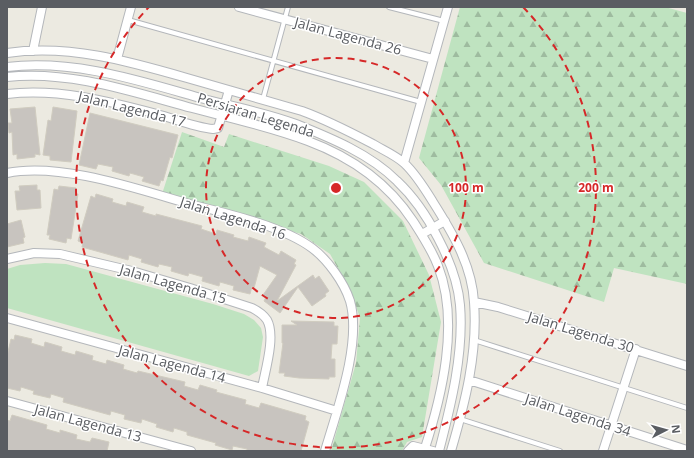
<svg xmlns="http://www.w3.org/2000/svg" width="694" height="458" viewBox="0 0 694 458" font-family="'Open Sans',sans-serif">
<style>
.green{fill:#bfe3c0}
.forest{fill:url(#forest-firs)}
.building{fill:#c8c4bf;stroke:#d0ccc0}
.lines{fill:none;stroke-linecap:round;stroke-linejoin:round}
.lane-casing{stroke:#b4b7bb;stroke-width:6}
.street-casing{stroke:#b4b7bb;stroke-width:10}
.lane{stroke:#fff;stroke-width:4}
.street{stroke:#fff;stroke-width:8}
.ring{fill:none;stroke:#d62828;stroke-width:2;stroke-dasharray:7 5}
.labels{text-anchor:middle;stroke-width:3;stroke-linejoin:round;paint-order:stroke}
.street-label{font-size:14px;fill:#5a5d62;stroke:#fff}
.centre{fill:#d62828;stroke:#fff;stroke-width:2}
.ring-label{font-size:12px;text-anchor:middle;font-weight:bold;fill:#d62828;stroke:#fff;stroke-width:3;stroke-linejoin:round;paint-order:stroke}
</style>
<defs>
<pattern id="forest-firs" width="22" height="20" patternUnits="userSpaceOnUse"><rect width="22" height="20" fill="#bfe3c0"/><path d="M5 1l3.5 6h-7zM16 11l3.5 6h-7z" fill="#9ebb9f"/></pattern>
</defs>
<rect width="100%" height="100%" fill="#eceae1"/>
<path class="green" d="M45 263 66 264 213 304 244 314 254 320 261 328 263 337 258 371 249 376 7 308V269L20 265Z"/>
<path class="forest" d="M460 7H665L687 13V284L614 268 604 302 484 263 441 185 419 158Z
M182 132 224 147 229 134 329 166 364 182 403 221 429 275 441 322 422 437 407 442 402 451H331L356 363 360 318 351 292 330 254 301 234 162 194Z"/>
<path class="building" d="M35 107 40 155 35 154V157L17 159V154L13 155 12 132 9 133 8 123H12L10 109Z
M53 107 77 111 71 162 50 160V156L43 155 48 120 51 121Z
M90 113 178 135 172 158 170 157 163 181 161 180 159 186 142 181 144 177 130 173 129 176 112 171 113 167 98 164 96 169 79 165Z
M37 185V190H40L41 208 17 210 15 191H20L19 186Z
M59 186 76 188 75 194H78L71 239 67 238 66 243 49 239 50 235H47L54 189 58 190Z
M96 194 113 199 112 202 126 206 127 202 144 207 142 212 156 216V214L202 226 201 229 216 234 217 230 234 235 233 237 248 241 249 237 266 243 264 247 279 255 281 251 296 260 294 264 296 265 277 301 313 275 315 279 319 276 329 291 325 294 326 296 312 306 298 287 280 313 264 301 266 297 263 295 277 275 260 266 254 288 252 286 250 294 233 290 234 286 220 282 219 286 202 281 203 277 189 273 188 276 171 271 172 267 159 264 158 267 141 262 142 259 129 255 128 260 82 247 83 243 78 241 91 196 95 198Z
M21 220 25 237 23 238 24 243 7 247V224Z
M291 321 334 322V326H338L337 344H332L331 359H335V377H329V379L299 378 284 376 285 373H279L283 343H282V325H297Z
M15 335 32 339 31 343 44 347 45 342 62 347 61 351 75 355 76 351 93 356 92 360 106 364 107 360 124 365 123 369 137 373 138 371 185 382 184 386 198 390 200 385 217 390 216 392 246 400 245 404 259 408 261 403 306 416 305 420 309 422 301 451H247V449L233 446 232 450 215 445 216 443 187 435V432L174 428 173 432 156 427 157 424 142 419 141 423 124 419 125 415 111 411 110 415 63 402 64 398 51 394 50 398 33 394 34 391 21 387 20 391 7 388V356L11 339 14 340Z
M12 415 47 425 46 429 60 433V430L77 435 76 439 90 442 92 438 109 442 107 451H7V420L10 421Z"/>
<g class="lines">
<defs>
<path id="lane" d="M389 7 444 21
M128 20 421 102
M263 99 288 7
M474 340 687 408
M460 419 560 451"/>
<path id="street" d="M239 7 433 59
M33 51 42 7
M7 53C69 44 128 61 187 78 225 89 264 100 302 111 327 120 350 132 373 144 383 150 395 155 404 163 416 174 425 189 433 202 452 232 472 265 474 302 478 353 465 403 451 451
M117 59 131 7
M7 67C75 59 140 81 204 99 235 107 267 113 296 124 331 138 370 154 397 181 414 197 428 218 438 238 449 259 458 281 460 305 464 353 451 405 439 451
M7 77C69 70 133 92 192 108 231 118 271 127 308 141 351 157 388 183 413 221 422 235 432 250 438 266 460 322 442 396 424 451
M7 94C58 88 108 101 157 114 175 119 194 127 213 129L218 128 229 90
M404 163 448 7
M7 173C62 162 140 190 193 205 229 214 282 226 312 248 327 259 344 282 350 301 362 343 337 410 325 451
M422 234 445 221
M7 259 34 253 60 254 132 271 190 288 252 308C258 311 263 314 267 320 276 336 265 371 262 388
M474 302 498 307 687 366
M7 318 262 388 337 411
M469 380 687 450
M7 401 191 451
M408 451 413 446 433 451
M603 451 636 349"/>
</defs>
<use href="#lane" class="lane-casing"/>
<use href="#street" class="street-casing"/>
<use href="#lane" class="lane"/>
<use href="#street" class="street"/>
</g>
<g class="ring">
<circle cx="336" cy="188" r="130"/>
<path d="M523 7A260 260 0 1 1 149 7"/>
</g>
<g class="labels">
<g class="street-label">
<text transform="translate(348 36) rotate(15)" y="5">Jalan Lagenda 26</text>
<text transform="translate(132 109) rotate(14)" y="5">Jalan Lagenda 17</text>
<text transform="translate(256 115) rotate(17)" y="5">Persiaran Legenda</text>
<text transform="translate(233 218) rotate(18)" y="5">Jalan Lagenda 16</text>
<text transform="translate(173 284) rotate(16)" y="5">Jalan Lagenda 15</text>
<text transform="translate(581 332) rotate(17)" y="5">Jalan Lagenda 30</text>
<text transform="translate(172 364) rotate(15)" y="5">Jalan Lagenda 14</text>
<text transform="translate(578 415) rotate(18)" y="5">Jalan Lagenda 34</text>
<text transform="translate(88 423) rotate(15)" y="5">Jalan Lagenda 13</text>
</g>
</g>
<circle cx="336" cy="188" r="6" class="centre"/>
<g class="ring-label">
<text x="466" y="192">100 m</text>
<text x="596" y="192">200 m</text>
</g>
<rect width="694" height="458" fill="none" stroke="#5a5d62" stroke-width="16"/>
<g transform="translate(666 430) rotate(84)" stroke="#ffffff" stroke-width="3" paint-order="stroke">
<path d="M0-3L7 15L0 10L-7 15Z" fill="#5a5d62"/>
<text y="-6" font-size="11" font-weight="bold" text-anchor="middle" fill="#5a5d62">N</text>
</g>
</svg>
